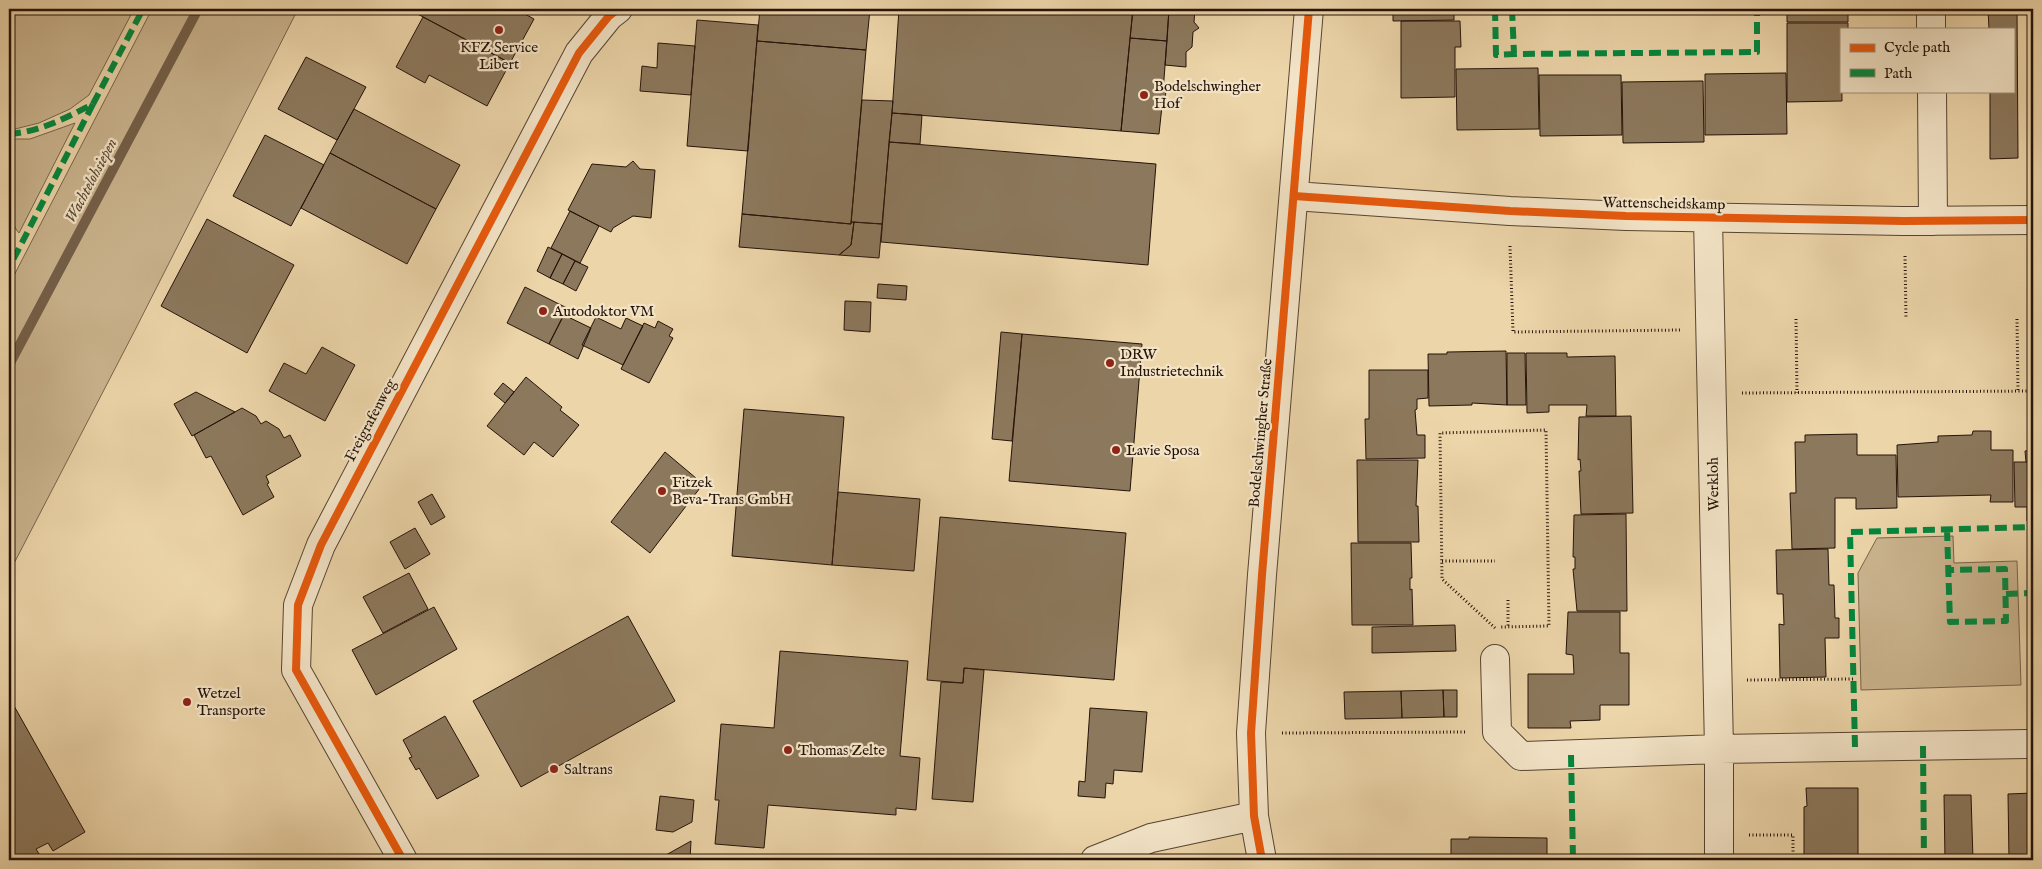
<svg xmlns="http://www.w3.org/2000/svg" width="2042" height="869" viewBox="0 0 2042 869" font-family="'IM FELL English',serif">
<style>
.green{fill:#cab48e;stroke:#78644c}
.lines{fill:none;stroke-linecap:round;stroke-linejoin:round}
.stream{stroke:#746049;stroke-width:10}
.building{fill:#8c785c;stroke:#251309}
.minor-casing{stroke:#574431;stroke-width:30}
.path{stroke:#251309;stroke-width:3;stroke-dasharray:1 2.5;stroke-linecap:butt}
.minor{stroke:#f3e4c7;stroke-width:28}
.quiet{stroke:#00873e;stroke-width:6;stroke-dasharray:12 6;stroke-linecap:butt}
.cycleway-casing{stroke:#f3e4c7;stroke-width:11}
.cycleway{stroke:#e8590c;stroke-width:8}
.poi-dot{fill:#8f2418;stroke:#f3e4c7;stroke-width:2}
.labels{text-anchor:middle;stroke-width:4.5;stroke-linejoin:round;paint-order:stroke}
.poi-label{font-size:15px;fill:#251309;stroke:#f3e4c7;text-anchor:start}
.street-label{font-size:15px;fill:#251309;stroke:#f3e4c7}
.water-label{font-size:16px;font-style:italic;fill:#594633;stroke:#f3e4c7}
</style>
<rect width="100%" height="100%" fill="#ecd5a9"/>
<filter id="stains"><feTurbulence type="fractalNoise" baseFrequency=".004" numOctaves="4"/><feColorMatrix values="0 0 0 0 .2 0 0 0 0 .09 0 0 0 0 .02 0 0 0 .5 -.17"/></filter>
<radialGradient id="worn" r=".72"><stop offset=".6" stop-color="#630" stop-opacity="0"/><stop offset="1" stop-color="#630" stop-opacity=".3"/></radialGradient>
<path class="green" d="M9 9H134L89 95 70 109 39 123 15 129 9 128Z
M152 9H298L134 332 9 573V285Z
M75 123 19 233C5 220 9 160 9 139H30Z
M1953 536 1954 563 2017 561 2021 685 1861 690 1858 573 1877 538Z"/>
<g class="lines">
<path class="stream" d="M9 365 198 9"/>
</g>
<path class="building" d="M408 9H516L534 19 510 63Z
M760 9H870L866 50 757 41Z
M899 9H1133L1121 131 892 113Z
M1133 9H1169L1167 41 1130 38Z
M1169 9H1195L1194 22 1199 28 1193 32 1192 47 1186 52V67L1165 65Z
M1393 9H1454V20L1393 21Z
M1787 9H1848V22H1787Z
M1988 9H2017L2018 158 1990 159V91H2013V29H1989Z
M423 17 510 63 487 106 429 75 425 83 396 67Z
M697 20 758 25 748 151 687 146Z
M1401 21H1460L1461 47H1455V97L1401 98Z
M1787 23H1848V29H1841L1842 101 1787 102Z
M1130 38 1167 41 1163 91H1166L1164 107 1162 106 1159 134 1121 131Z
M757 41 866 50 851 224 742 214Z
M658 43 695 46 691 95 640 91 642 66 657 68Z
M306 57 366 87 337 140 278 109Z
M1538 68 1539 129 1457 130 1456 69Z
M1786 73 1787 134 1705 135V74Z
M1539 75H1621L1622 135 1540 136Z
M1703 81 1704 142 1623 143 1622 82Z
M862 100 893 101 882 224 851 222Z
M354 109 460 165 436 209 330 153Z
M892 113 922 115 920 144 889 142Z
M265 135 324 165 291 226 233 196Z
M889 142 1156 164 1148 265 881 242Z
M330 153 436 209 407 264 301 208Z
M633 161 640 169 655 170 651 218 633 216 613 228 611 232 568 210 592 164 626 167Z
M570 211 599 226 580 263 551 248Z
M742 214 851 224V222H854L851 245 839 255 739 247Z
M207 219 294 265 247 353 161 306Z
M854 222 882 224 879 258 839 255 851 245Z
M548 247 562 254 550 278 537 271Z
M562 254 575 261 563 284 550 278Z
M575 261 588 267 576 291 563 284Z
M878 284 907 286 906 300 877 298Z
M525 287 567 308 549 344 507 323Z
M845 301 871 302 870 332 844 330Z
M564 315 591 328 578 359 549 344Z
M596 317 621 329 626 318 643 326 623 365 582 345Z
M658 321 673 329 669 336 673 338 649 383 621 369 644 323 655 328Z
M1001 332 1022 334 1012 441 992 439Z
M1022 334 1142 344 1130 491 1009 481Z
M322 347 355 365 325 421 269 391 284 363 306 374Z
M1506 351 1507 405 1472 403V405L1429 406 1428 354H1447V352Z
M1507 353H1525L1526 405H1507Z
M1526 353H1567V357L1615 356 1616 416H1586L1587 405H1549V412L1527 413Z
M1369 370H1428V398L1417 399V409L1415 410 1417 435H1425V458L1366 459 1365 419H1369Z
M526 377 562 407 560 410 579 425 553 457 534 442 524 455 487 426Z
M503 383 514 392 505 403 494 394Z
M196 392 235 412 192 436 174 404Z
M242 408 256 416 261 424 266 421 279 429 284 438 290 435 301 456 266 476 269 483 267 484 274 497 243 515 211 456 206 458 194 435Z
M744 409 844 417 832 565 732 556Z
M1631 416 1633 513 1581 514 1579 471H1581L1580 459 1578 460 1579 417Z
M1973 431H1991V450H2013V502H1990L1991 495 1898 497 1897 445 1938 442V436L1972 435Z
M1857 434V455H1896L1897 508 1856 509V498H1835V548L1792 549 1790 493H1796L1795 442H1805V435Z
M2033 450V462H2026L2025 451Z
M665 452 703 484 650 553 611 522Z
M1357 460H1418L1416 506H1418L1419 542H1358Z
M2014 462H2033V507H2015Z
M838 492 920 499 914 571 832 565Z
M432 494 445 517 431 525 418 502Z
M2027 507H2033V521H2027Z
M1626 514 1627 611H1577L1573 569H1575V557H1573L1574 515Z
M940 517 1126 533 1114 680 964 668 963 683 927 680Z
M415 528 430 554 405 569 390 542Z
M1351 543H1411L1412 578H1410V590L1412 589 1413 625H1352Z
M1828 549 1829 585H1834L1835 618H1839V638H1825L1826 677 1780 678 1779 624 1784 625 1783 594H1777L1776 550Z
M409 573 428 609 383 633 363 597Z
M434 607 457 649 376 695 352 650Z
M1568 612H1620V653H1629V705H1600V720L1570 721 1571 728H1528V674H1574L1573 655 1566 654Z
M628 616 675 701 521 787 473 701Z
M1455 625 1456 651 1372 653V627Z
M780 651 908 661 900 756 920 758 916 810 896 808V815L768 805 764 848 715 844 719 800H715L721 724 774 728Z
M964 668 984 670 973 802 932 799 941 682 963 683Z
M1443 690 1444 717 1402 718 1401 691Z
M1443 690H1457V717H1444Z
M1401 691 1402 718 1345 719 1344 692Z
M9 697 85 832 53 851 48 843 36 849 41 857 35 860H12L9 855Z
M1090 708 1147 712 1142 772 1114 770 1113 784 1106 783 1105 798 1078 796 1079 781 1085 782Z
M445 716 479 776 437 799 419 768 416 770 409 758 412 757 403 740Z
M1806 788H1858V860H1804V807L1807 806Z
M2033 793V860H2009L2008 794Z
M1944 795H1971L1973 860H1945Z
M660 796 694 800 692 822 673 832 656 830Z
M1469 837 1547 838V860H1451V839H1469Z
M691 841 690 860H657Z
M1385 859H1451V860H1385Z"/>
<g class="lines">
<defs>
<path id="minor" d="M1931 9V29
M1932 91 1933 221
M1294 196 1510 211 1626 216 1903 221 2033 220
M1708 218 1719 749V860
M1495 659 1497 732 1521 756 1719 749 2028 744
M403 860 296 670 298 605 321 545 579 53 609 16 618 9
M1095 860 1151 838 1254 816
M1262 860 1254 816 1251 733 1262 575 1309 9"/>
</defs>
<use href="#minor" class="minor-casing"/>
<path class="path" d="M1510 246 1513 332 1680 330
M1905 256 1906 319
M1796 319 1797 393
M2017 319 2018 391
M1742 393 2033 391
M1442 561H1495
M1508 600V627
M1495 628 1442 579 1440 433 1546 430 1549 626 1501 627
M1747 680 1854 679
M1282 733 1466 732
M1749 835H1793V860"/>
<use href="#minor" class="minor"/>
<path class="quiet" d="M1495 9 1496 55 1514 54
M1512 9 1514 54 1757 52V9
M93 104 143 9
M9 134C39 132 66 118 93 104L9 268
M9 232 14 257
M1947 529 1950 622 2006 621 2005 569 1948 570
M2006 594 2033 593
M2028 744H2033
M1923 746 1924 860
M1855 747 1850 532 2033 527
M1571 755 1573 860"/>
<defs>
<path id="cycleway" d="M1294 196 1510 211 1626 216 1903 221 2033 220
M403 860 296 670 298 605 321 545 579 53 609 16 618 9
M1262 860 1254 816 1251 733 1262 575 1309 9"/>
</defs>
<use href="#cycleway" class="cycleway-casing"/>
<use href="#cycleway" class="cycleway"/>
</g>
<g class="poi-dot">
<circle cx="499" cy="30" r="5"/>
<circle cx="1144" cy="95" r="5"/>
<circle cx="543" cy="311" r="5"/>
<circle cx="1110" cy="363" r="5"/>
<circle cx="1116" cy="450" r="5"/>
<circle cx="662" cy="491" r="5"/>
<circle cx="187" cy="702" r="5"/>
<circle cx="788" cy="750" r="5"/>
<circle cx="554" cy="769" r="5"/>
</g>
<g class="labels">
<g class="poi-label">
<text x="499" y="52" text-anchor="middle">KFZ Service<tspan x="499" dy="17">Libert</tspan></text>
<text x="1154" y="91">Bodelschwingher<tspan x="1154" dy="17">Hof</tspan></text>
<text x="553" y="316">Autodoktor VM</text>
<text x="1120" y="359">DRW<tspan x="1120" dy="17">Industrietechnik</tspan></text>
<text x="1126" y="455">Lavie Sposa</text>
<text x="672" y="487">Fitzek<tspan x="672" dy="17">Beva-Trans GmbH</tspan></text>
<text x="197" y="698">Wetzel<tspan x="197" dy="17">Transporte</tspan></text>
<text x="798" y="755">Thomas Zelte</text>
<text x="564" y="774">Saltrans</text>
</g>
<g class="street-label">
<text transform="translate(1664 203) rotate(1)" y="5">Wattenscheidskamp</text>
<text transform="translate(370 420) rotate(-62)" y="5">Freigrafenweg</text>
<text transform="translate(1260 433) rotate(-85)" y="5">Bodelschwingher Straße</text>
<text transform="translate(1713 484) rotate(-91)" y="5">Werkloh</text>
</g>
<g class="water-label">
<text transform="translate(90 180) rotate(-62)" y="6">Wachtelohsiepen</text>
</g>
</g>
<rect width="2042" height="869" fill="none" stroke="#ecd5a9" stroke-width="30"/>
<rect x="10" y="10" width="2022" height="849" fill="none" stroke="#251309" stroke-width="2.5"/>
<rect x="15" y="15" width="2012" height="839" fill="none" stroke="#251309"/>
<rect x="1840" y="28" width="175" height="65" fill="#f3e4c7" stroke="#a1907b"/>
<rect x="1850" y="44" width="25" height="8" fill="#e8590c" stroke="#a1907b"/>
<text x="1884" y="52" font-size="15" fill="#251309">Cycle path</text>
<rect x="1850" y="69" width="25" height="8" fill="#00873e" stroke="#a1907b"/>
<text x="1884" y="78" font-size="15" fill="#251309">Path</text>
<rect width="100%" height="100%" filter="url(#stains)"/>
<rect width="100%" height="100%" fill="url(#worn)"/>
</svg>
